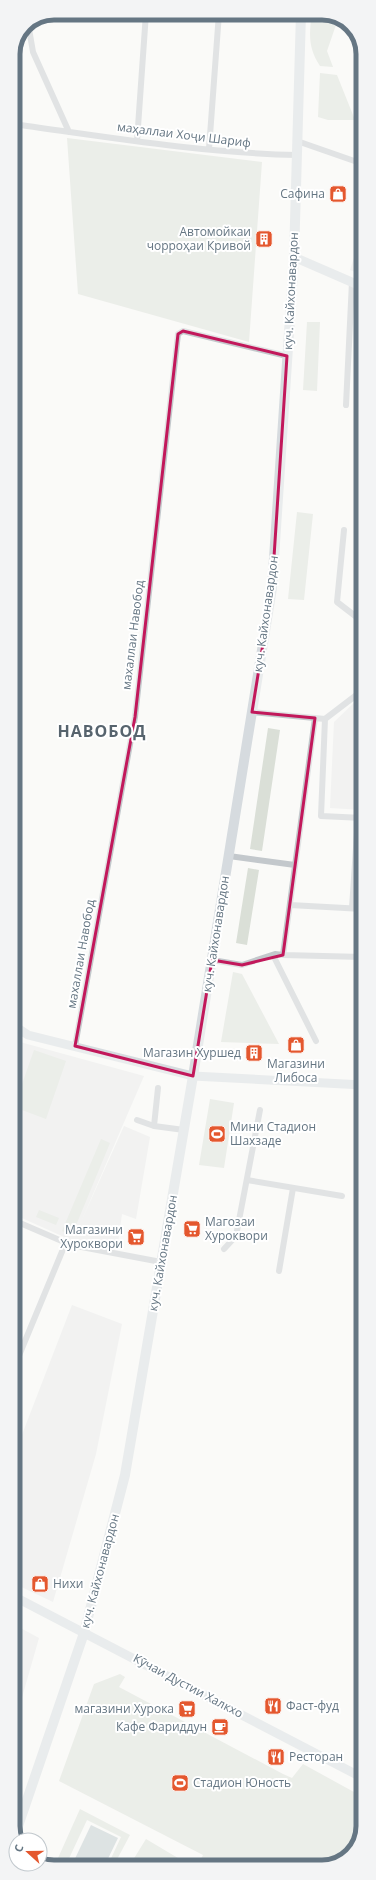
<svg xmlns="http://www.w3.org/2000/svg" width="376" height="1880" viewBox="0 0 376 1880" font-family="'Open Sans',sans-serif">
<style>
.built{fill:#e8e9e9}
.green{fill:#dadfd7}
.water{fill:#bbc7cb}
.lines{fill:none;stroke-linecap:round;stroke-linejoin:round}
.street{stroke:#c3c8cc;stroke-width:6}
.secondary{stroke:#d6dbdf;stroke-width:9}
.primary{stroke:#d6dbdf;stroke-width:10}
.marked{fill:none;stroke:#c2185b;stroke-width:3;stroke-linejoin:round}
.labels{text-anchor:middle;stroke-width:4;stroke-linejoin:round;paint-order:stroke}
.street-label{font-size:12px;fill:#657683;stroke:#fff}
.poi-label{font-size:12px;fill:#657683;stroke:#fff;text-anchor:end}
.district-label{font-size:16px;font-weight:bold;letter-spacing:1px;fill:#57646e;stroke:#fff}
.rim{fill:none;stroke:#657683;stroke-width:5}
</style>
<rect width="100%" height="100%" fill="#fafaf8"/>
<path class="built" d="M363 230V275L350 270Z
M358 699H363V810L330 808 334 722Z
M20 1042 144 1076 81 1222 124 1126 150 1137 136 1219 122 1214 117 1250 73 1243V1241L13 1214V1049L17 1050Z
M72 1305 122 1324 96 1454 53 1602 13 1583V1458Z
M13 1624 39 1638 13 1729Z"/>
<path class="green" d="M312 13H327L338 19 327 51 333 67 320 66C308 48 309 34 312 13Z
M320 73 337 75 355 120H328L318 117Z
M67 138 262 162 249 342 78 294Z
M307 322H320L317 391 303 390Z
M297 512 313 514 304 600 288 599Z
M268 728 280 730 262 851 250 849Z
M248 868 259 870 247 945 236 943Z
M233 972 242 974 279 1044 221 1042Z
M34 1050 66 1061 46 1119 14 1107Z
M210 1099 234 1103 224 1168 199 1165Z
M101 1139 110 1143 72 1235 62 1231Z
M39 1210 59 1218 56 1225 36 1217Z
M120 1674 125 1677 119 1687 283 1774 292 1778 303 1764 363 1797V1827L353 1853 328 1867H197L203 1855 59 1781 94 1684Z
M80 1809 130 1835 113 1867H107L121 1837 87 1820 65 1867H54Z
M146 1839 188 1864 187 1867H136L138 1863 133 1860Z"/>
<path class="water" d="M91 1825 118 1838 104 1867H71Z"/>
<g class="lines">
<path class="street" d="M28 23 33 52 69 132
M13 124C107 137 202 153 297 155
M137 141 146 13
M297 141 363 164
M209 149 219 13
M346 405 352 282
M344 530 337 602 363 622
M252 712 325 719 363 690
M325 719 321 816 363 818
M13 853H15
M229 856 295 865
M290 905 363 909
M352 908 358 818
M273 955 316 1041
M283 955 363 957
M212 960 242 965 275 954 283 955 315 718
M75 1046 135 717 178 334 183 331 287 356
M137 1120 154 1126 184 1130
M154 1126 158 1088
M247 1180 342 1196
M13 1220 71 1245 161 1262
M224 1249 236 1236 260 1110
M279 1271 293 1188
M13 1370 66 1242"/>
<path class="secondary" d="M294 257 363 287
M13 1025 28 1035 193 1076 363 1085
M13 1596 363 1778"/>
<path class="primary" d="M15 1835 84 1633 125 1475 193 1076 272 588 294 257 301 13"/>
</g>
<path d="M0 0H376V1880H0ZM183 331 287 356 272 588 252 712 315 718 283 955 242 965 212 960 193 1076 75 1046 135 717 178 334Z" fill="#fafaf8" fill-opacity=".55" fill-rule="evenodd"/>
<path class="marked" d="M183 331 287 356 272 588 252 712 315 718 283 955 242 965 212 960 193 1076 75 1046 135 717 178 334Z"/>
<defs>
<symbol id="shop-square" viewBox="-11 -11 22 22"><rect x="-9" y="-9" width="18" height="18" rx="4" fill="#e4572e" stroke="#fff"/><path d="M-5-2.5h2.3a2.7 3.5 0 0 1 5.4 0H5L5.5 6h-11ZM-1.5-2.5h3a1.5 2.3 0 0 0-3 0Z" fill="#fff"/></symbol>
<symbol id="building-square" viewBox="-11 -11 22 22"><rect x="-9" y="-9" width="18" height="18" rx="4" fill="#e4572e" stroke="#fff"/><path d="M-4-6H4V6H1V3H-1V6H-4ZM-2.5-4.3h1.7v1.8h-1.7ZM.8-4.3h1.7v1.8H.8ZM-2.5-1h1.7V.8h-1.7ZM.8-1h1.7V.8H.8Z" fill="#fff"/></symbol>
<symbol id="stadium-square" viewBox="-11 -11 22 22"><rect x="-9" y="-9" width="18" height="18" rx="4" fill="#e4572e" stroke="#fff"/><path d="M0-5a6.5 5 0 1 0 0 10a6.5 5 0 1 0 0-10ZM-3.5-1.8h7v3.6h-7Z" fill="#fff"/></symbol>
<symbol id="supermarket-square" viewBox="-11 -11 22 22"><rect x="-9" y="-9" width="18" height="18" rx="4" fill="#e4572e" stroke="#fff"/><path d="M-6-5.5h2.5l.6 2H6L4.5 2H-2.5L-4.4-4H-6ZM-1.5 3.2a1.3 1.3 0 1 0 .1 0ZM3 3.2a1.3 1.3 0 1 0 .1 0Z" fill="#fff"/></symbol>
<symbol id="restaurant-square" viewBox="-11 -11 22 22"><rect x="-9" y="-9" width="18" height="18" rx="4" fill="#e4572e" stroke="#fff"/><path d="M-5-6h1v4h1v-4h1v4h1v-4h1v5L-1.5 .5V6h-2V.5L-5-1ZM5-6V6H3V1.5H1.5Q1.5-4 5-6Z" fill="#fff"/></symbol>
<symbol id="cafe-square" viewBox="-11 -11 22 22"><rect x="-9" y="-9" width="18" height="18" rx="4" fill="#e4572e" stroke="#fff"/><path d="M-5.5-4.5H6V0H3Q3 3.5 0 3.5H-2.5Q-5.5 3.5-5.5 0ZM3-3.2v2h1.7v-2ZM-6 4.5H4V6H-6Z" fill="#fff"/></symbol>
</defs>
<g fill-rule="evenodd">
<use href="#shop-square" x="328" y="184" width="20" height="20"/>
<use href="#building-square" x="254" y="229" width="20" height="20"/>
<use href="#shop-square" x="286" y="1035" width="20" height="20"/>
<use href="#building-square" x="244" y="1043" width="20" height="20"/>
<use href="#stadium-square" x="207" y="1124" width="20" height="20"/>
<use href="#supermarket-square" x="182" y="1219" width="20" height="20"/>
<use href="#supermarket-square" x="126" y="1227" width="20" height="20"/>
<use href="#shop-square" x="30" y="1574" width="20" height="20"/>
<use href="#restaurant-square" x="263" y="1696" width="20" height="20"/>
<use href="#supermarket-square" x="177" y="1699" width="20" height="20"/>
<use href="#cafe-square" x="210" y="1717" width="20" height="20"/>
<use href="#restaurant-square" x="266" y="1747" width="20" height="20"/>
<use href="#stadium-square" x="170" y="1773" width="20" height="20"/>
</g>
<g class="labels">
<g class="street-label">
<text transform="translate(184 135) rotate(7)" y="4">маҳаллаи Хоҷи Шариф</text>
<text transform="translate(291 291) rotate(-87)" y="4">куч. Кайхонавардон</text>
<text transform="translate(266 614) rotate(-82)" y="4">куч. Кайхонавардон</text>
<text transform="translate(133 635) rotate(-83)" y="4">махаллаи Навобод</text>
<text transform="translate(216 934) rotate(-81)" y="4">куч. Кайхонавардон</text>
<text transform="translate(81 954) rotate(-80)" y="4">махаллаи Навобод</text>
<text transform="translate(163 1253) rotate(-80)" y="4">куч. Кайхонавардон</text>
<text transform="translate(100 1571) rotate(-75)" y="4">куч. Кайхонавардон</text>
<text transform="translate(188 1686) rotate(28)" y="4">Кӯчаи Дустии Халкхо</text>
</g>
<g class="poi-label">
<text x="325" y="198">Сафина</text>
<text x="251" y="236">Автомойкаи<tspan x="251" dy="14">чорроҳаи Кривой</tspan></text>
<text x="241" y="1057">Магазин Хуршед</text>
<text x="296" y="1068" text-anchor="middle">Магазини<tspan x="296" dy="14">Либоса</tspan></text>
<text x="230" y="1131" text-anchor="start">Мини Стадион<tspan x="230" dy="14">Шахзаде</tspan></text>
<text x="205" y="1226" text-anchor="start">Магозаи<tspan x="205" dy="14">Хуроквори</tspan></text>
<text x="123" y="1234">Магазини<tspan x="123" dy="14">Хуроквори</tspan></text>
<text x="53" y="1588" text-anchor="start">Нихи</text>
<text x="286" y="1710" text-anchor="start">Фаст-фуд</text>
<text x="174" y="1713">магазини Хурока</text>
<text x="207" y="1731">Кафе Фариддун</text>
<text x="289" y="1761" text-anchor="start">Ресторан</text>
<text x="193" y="1787" text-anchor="start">Стадион Юность</text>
</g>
<g class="district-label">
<text x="102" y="737">НАВОБОД</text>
</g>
</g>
<path d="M0 0H376V1880H0ZM54 20H322A34 34 0 0 1 356 54V1826A34 34 0 0 1 322 1860H54A34 34 0 0 1 20 1826V54A34 34 0 0 1 54 20Z" fill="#f3f4f5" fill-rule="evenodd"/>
<path class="rim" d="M54 20H322A34 34 0 0 1 356 54V1826A34 34 0 0 1 322 1860H54A34 34 0 0 1 20 1826V54A34 34 0 0 1 54 20Z"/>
<g transform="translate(28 1852) rotate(291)"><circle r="19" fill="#ffffff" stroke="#c1c8cd"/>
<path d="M0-3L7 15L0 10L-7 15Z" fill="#e4572e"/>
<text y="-6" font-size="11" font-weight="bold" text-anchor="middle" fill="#657683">С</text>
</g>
</svg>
